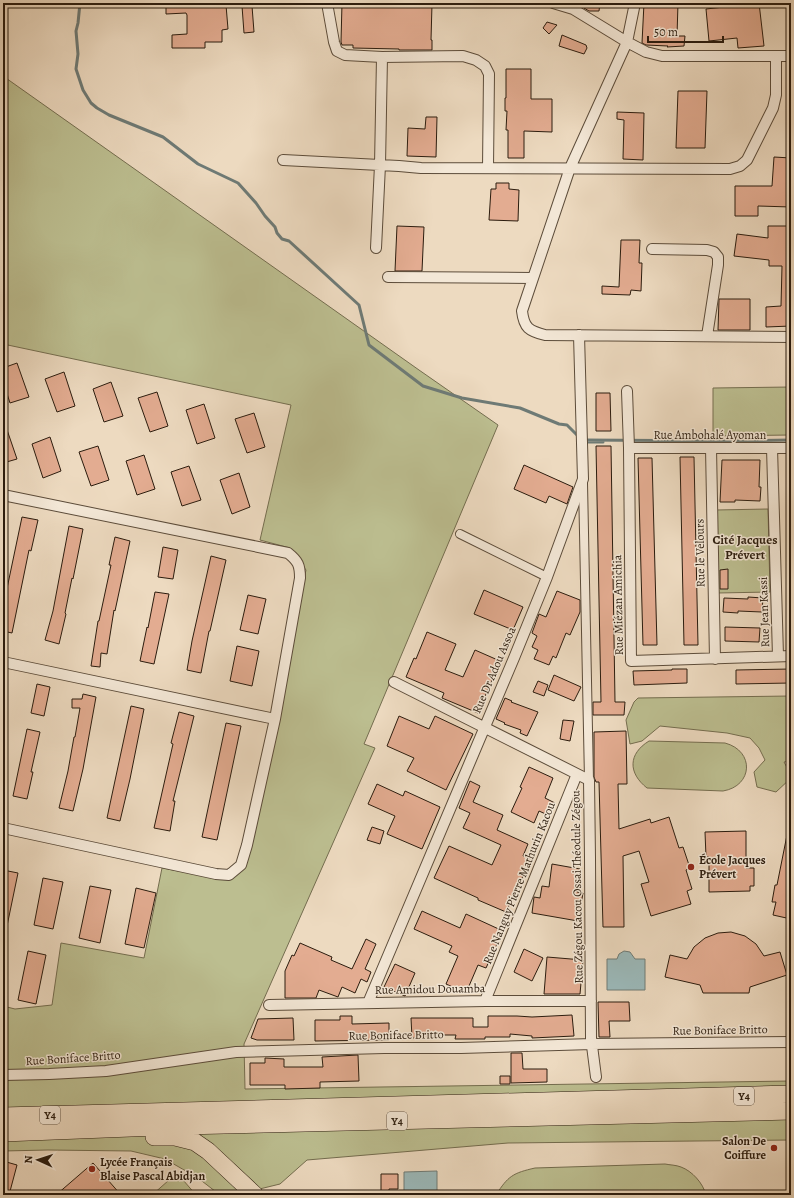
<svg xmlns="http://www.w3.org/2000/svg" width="794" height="1198" viewBox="0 0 794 1198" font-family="Alegreya,serif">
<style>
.green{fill:#bcbe90;stroke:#746d4f}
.water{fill:#9bb9ba;stroke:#6e7a75}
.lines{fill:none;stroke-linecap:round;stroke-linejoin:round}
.stream{stroke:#6e7a75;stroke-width:3}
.building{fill:#e3ac91;stroke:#2b1c0e}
.pedestrian-casing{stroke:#5c4c3a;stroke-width:10}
.minor-casing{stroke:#5c4c3a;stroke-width:12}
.trunk-casing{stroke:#2b1c0e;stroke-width:18}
.pedestrian{stroke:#f3e7d6;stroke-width:8}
.minor{stroke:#f3e7d6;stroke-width:10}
.trunk{stroke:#eddac0;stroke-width:17}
.poi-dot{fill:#8f2418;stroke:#f3e7d6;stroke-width:1.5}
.labels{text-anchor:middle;stroke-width:3;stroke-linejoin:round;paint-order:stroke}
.shield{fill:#f3e7d6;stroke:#67594a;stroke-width:1}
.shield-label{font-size:11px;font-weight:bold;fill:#2b1c0e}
.street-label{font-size:12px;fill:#2b1c0e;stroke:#f3e7d6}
.poi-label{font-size:12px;font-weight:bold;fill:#2b1c0e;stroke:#f3e7d6;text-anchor:start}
.neighbourhood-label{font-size:13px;font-weight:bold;fill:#2b1c0e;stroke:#f3e7d6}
</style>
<rect width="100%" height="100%" fill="#eddac0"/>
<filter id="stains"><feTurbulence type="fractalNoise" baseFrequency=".005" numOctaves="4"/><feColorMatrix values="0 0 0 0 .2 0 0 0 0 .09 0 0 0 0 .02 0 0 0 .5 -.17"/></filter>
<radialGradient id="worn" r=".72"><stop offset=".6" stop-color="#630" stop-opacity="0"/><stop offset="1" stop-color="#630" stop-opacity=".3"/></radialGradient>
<path class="green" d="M3 76 419 370 498 425 364 744 375 748 244 1044 245 1089 791 1081V1140L508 1143 307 1160 280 1184 235 1195H220L198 1178 165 1159 131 1151 48 1150 3 1151V1006L15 1009 52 1005 61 943 144 958 162 868 218 878 242 866 306 570 290 548 260 540 291 405 3 344Z
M791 387V435L713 436V388Z
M768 509 770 592 718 593 716 510Z
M791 696V761L784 762 791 775V778L776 792 757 787 754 772 765 760 759 748 750 738 727 733 660 726 642 741 630 744 626 720 634 702 638 698Z
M649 741 725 743C755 751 753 786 723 791L647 788C628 773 628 754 649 741Z
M665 1164C670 1165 676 1165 681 1167 692 1171 703 1183 706 1195H496C508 1176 513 1173 535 1168Z
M177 1173 196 1195H152Z"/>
<path class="water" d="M624 951 630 952 635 959H645V990H607V959H617L619 954Z
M437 1171V1195H404V1172Z"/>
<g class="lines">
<path class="stream" d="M80 3 78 23 76 31 78 54 76 69 83 90 91 103 97 108 109 115 163 137 198 164 238 183 256 203 265 216 275 227 277 233 282 239 289 241 359 305 369 345 423 386 462 398 520 408 559 424 567 425 579 437
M584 440 735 441 791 440
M587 442H603"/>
</g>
<path class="building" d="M166 3H203V4L226 5 228 29 222 30V42H205V48H172V35L187 34V15L186 13 166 14Z
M342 3H372V5H377V7H400V3H415L418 7 426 4H432L431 40H432V50H399V49L353 48V45H342L341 42Z
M587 3H600L599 11H589L584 8Z
M644 3H678L677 36H685L684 46 667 47 668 46 646 45 642 43Z
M733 3H759L764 46 738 48 737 38 709 41 706 9 733 6Z
M242 6H252L254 32 244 33Z
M547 22 557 25 549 34 543 28Z
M562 35 586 45 587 48 584 54 559 46Z
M506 69H531V99H552V132L524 131V158H508V130H506L507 111H505V98H506Z
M678 91H707L705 148H676Z
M617 112 644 113 643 160 623 159 624 120 617 119Z
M426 117H437L436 157 407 156 408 128 425 129Z
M774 157 791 158V207L758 206V216H735V186H772Z
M496 183H509V189L519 190 518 221 489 220 491 189H496Z
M397 226 424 227 422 271H395Z
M768 226H791V326L766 327V307L781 306 782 266H769V260L734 256 737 234 768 238Z
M621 240H640L639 263H642L641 291 631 290 630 295 602 294V286L619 287Z
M719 299H750V330H718Z
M17 363 29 397 10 403 3 381V368Z
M64 372 75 406 57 412 45 379Z
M111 382 123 416 104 422 93 389Z
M157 392 168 426 150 432 138 398Z
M596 393H610L611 431H596Z
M204 404 215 438 197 444 186 410Z
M254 413 265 447 247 453 235 419Z
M4 421 17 459 3 463V422Z
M50 437 61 471 43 478 32 444Z
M98 446 109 480 91 486 79 452Z
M596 446H611L615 702H625L624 715H593V702H601Z
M144 455 155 489 137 495 126 461Z
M680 457H694L698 645H684Z
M638 458H652L657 645H643Z
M722 460H760L759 487H761L760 501 735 500V502H720Z
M524 465 573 487 567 504 549 496 546 503 514 489Z
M189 466 201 500 182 506 171 472Z
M239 473 250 507 232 514 220 480Z
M22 517 38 520 31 551 29 550 12 633 3 631V598H5Z
M69 526 83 529 73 579 72 578 65 613 66 614 59 644 45 640 53 611Z
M115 537 130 541 115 611 114 610 107 654 101 653 100 667 91 666 98 621H99L111 565H109Z
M163 547 178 550 173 579 158 577Z
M211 556 226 560 210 631H209L201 673 187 670 192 641Z
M728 569V589H720V570Z
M484 590 523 607 513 630 474 614Z
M557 591 580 600V612L570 635 566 633 556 658 553 656 549 665 534 659 538 650 532 647 537 636 532 633 539 614 546 617Z
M155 592 169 594 154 664 140 661 147 627 148 628Z
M248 595 266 599 258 634 240 630Z
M748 597 763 598 762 612 738 611V613L723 612 724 598 748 599Z
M725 627 760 628 759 642 725 641Z
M427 632 456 644 445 670 463 677 475 650 500 661 478 713 442 698 444 693 406 677 414 658 416 659Z
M237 646 259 651 252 686 230 681Z
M672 669H687V683L634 685 633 671 672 670Z
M791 669V683L736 684V670Z
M554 675 581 687 574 701 548 690Z
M538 681 548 685 544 696 533 692Z
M37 684 50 687 44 716 31 713Z
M83 694 96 697 83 769 73 811 59 808 68 771 74 737H75L80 708H72V699H82Z
M505 698 512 701 511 702 538 712 527 736 520 733 521 730 504 724 505 723 496 719Z
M131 706 144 709 130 779 120 821 107 818Z
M179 712 194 716 173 801H175L170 831 154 828 173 744 171 743Z
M399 716 429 729 435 716 473 734 446 790 407 771 414 758 387 746Z
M563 720 574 721 570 741 560 739Z
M226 723 241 726 217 840 202 837Z
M27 729 40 732 31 772H33L27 799 13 796Z
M626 731 627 784H618L619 829 650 819 651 823 669 817 679 848 683 847 690 868 686 870 692 889 687 891 691 904 651 916 641 884 649 882 639 851 623 856 624 927H603L599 782H596L594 777V732Z
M529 767 553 778 545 798 555 803 550 816 539 811 534 823 511 812 522 788 520 787Z
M470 781 480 786 473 802 503 815 497 830 528 844 523 856 531 859 506 912 478 900V898L434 878 449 846 492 865 501 845 463 828 470 813 459 808Z
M377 784 403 796 405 791 440 807 422 849 387 834 395 816 368 804Z
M372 827 384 831 380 844 367 840Z
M746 831V868H754V886H750V891L709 892V857H706L705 832Z
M787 835H791V919L773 915 776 902H772L775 885H777Z
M552 864 580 869 577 892 583 893 578 921 532 913 534 897 540 898 542 886 549 887Z
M3 870 18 873 7 926H3Z
M43 878 63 882 53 929 34 925Z
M90 886 111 890 100 943 79 938Z
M136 888 156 893 144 948 125 944Z
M422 911 460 928 466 914 503 931 486 968 478 965 466 993 446 984 458 956 449 952 452 946 414 929Z
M731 932 745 936 756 944 764 956 780 952 787 975 750 987 749 993H703L700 985 665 977 670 955 687 959 694 947 705 938 718 933Z
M366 939 376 944 365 969 371 972 367 982 361 979 355 993 342 987 338 997 319 990 316 998H285V971L292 955 294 956 300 943 332 957 331 960 352 969Z
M524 949 543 958 532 981 514 972Z
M28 951 46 955 36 1004 18 1000Z
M547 957 583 960 580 994H544Z
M395 964 415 973 405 996 384 987Z
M598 1002H629L630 1021H609L610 1037H599Z
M572 1015 574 1036 532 1038V1036L510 1034V1037H485V1039H455L456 1035H439V1038H412L411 1018H473V1027H488V1016H517L532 1017Z
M340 1016H352V1024L389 1023V1040L315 1041V1020H340Z
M293 1018 294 1040H257L251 1038 258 1019Z
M511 1053H522L523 1069H547V1082L511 1083Z
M358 1055 359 1081 320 1082V1088L285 1089V1085H250V1063H265V1058L284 1059V1067H323L322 1057Z
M500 1076H510V1084H500Z
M3 1161 17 1165 9 1195H3Z
M93 1163 121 1195H56Z
M381 1174H398V1189H389V1195H381Z"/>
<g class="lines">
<defs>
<path id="pedestrian" d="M583 483 589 780
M460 534 547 577"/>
<path id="minor" d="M327 3 334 42 337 51 345 55 382 57 380 165 376 248
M553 3 573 9 627 42 646 52 662 56H791
M635 3 627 42 570 168 522 311C524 328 529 331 545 335L791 337
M382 57 463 56 476 60 485 66 489 74 488 168
M283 160 399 166 421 168 730 169 740 166 747 160 773 108 776 95V57
M652 249 707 250 714 252 718 257V265L707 336
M388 277 532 278
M627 391 629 448 631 661 791 656
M629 448H791
M711 448 715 659
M772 448 778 656
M3 495 288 553C298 561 300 565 300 578L275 719 247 845 241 865 229 875 216 874 3 828
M3 662 275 719
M394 682 589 780 590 858 591 1038 596 1077
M485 1001 577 774
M368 1003 514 658 547 577 583 479 579 335
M269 1005 485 1001H591
M3 1075 49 1074 106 1071 236 1052 384 1048H461L592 1044 791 1042"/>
<path id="trunk" d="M3 1116 791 1094
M3 1133 182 1126 791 1111
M154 1137H175L195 1142 208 1151 255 1195"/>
</defs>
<use href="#pedestrian" class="pedestrian-casing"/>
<use href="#minor" class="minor-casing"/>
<use href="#trunk" class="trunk-casing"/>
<use href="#pedestrian" class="pedestrian"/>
<use href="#minor" class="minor"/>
<use href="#trunk" class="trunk"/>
</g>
<g class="poi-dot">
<circle cx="691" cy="867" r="4"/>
<circle cx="774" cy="1148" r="4"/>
<circle cx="92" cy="1169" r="4"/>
</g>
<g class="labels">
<g class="shield">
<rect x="734" y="1087" width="20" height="18" rx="3"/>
<rect x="40" y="1106" width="20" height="18" rx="3"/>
<rect x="387" y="1112" width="20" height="18" rx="3"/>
</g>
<g class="shield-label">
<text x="744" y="1100">Y4</text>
<text x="50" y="1119">Y4</text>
<text x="397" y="1125">Y4</text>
</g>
<g class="street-label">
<text x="710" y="439">Rue Ambohalé Ayoman</text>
<text transform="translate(700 553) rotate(-91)" y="4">Rue le Velours</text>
<text transform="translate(618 605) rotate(-91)" y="4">Rue Miézan Amichia</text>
<text transform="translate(764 612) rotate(-92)" y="4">Rue Jean Kassi</text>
<text transform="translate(494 670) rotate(-67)" y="4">Rue Dr Adou Assoa</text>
<text transform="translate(519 883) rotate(-68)" y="4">Rue Nanguy Pierre Mathurin Kacou</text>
<text transform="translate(577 887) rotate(-91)" y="4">Rue Zégou Kacou Ossai Théodule Zégou</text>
<text transform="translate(430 989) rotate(-1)" y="4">Rue Amidou Douamba</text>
<text transform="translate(720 1030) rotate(-1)" y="4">Rue Boniface Britto</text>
<text transform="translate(396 1035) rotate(-1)" y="4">Rue Boniface Britto</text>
<text transform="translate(73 1058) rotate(-4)" y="4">Rue Boniface Britto</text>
</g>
<g class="poi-label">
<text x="699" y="864">École Jacques<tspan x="699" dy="14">Prévert</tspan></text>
<text x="766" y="1145" text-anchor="end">Salon De<tspan x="766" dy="14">Coiffure</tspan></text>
<text x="100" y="1166">Lycée Français<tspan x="100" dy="14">Blaise Pascal Abidjan</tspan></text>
</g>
<g class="neighbourhood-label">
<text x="745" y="544">Cité Jacques<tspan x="745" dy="15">Prévert</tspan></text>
</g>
</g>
<rect width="794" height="1198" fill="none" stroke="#eddac0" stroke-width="16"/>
<rect x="4" y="4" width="786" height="1190" fill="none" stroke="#2b1c0e" stroke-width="2"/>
<rect x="8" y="8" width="778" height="1182" fill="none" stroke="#2b1c0e"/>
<g transform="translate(38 1160) rotate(273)" stroke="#f3e7d6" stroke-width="3" paint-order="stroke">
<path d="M0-3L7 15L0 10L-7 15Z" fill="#2b1c0e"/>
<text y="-6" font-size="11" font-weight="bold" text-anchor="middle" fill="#2b1c0e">N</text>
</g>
<path d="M648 36v6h75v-6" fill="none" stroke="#2b1c0e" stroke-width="2"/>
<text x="654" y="36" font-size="12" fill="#2b1c0e" stroke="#f3e7d6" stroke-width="3" paint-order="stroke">50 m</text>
<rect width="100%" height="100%" filter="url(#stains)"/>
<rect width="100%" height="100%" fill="url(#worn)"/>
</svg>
